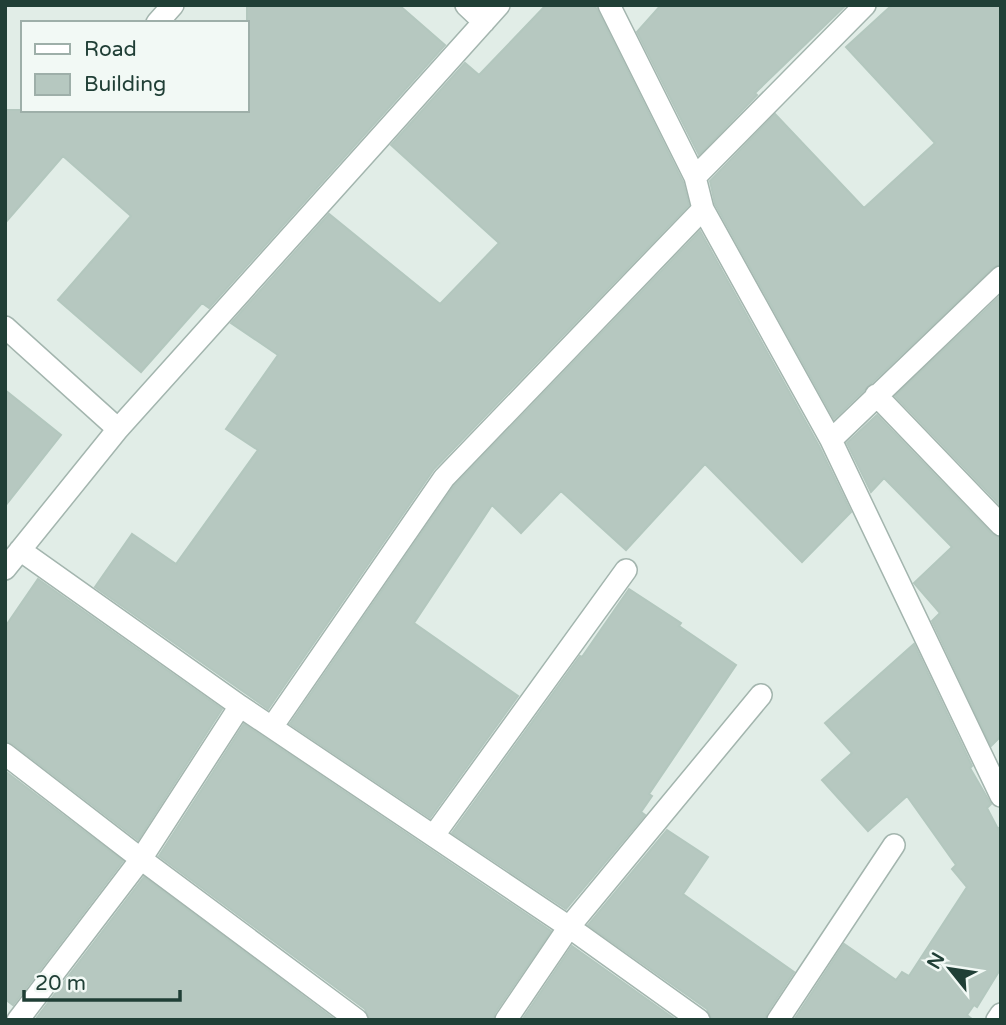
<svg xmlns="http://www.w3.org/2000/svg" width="1006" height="1025" viewBox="0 0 1006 1025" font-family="'Varela Round',sans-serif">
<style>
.building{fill:#b6c8c0;stroke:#b3c7be;stroke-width:2}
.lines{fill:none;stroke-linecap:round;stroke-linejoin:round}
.minor-casing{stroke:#a3b5ae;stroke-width:24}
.minor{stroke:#fff;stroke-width:21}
</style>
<rect width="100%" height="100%" fill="#e1ede7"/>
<path class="building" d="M247 5H399L445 45 209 308 202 303 141 372 58 300 131 216 63 156 5 223V110H247Z
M546 5H593L597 9 683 182 689 205 434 469 268 709 95 587 132 534 176 564 258 450 226 429 278 355 231 323 329 214 440 304 499 243 391 145 465 63 479 75Z
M661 5H846L755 93 757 95 699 155 637 32Z
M892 5H1001V264L992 268 834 419 715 204 710 181 775 114 864 208 935 143 846 47Z
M700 231 819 446 851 512 802 562 705 464 626 550 561 491 521 533 492 505 414 623 518 696 430 818 290 724 454 486Z
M1001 295V506L895 396Z
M5 390 61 435 5 506Z
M877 415 992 534 1001 538V736L991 746 932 621 940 613 914 583 952 547 884 478 871 492 847 443Z
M38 579 222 709 138 840 13 744 5 741V627Z
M629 589 681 623 679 626 736 665 649 794 652 796 641 812 645 815 566 909 452 833 580 656 582 657Z
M914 644 972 766 970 768 991 804 987 808 998 829 1001 826V968L977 1007 974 1005 967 1015 973 1020H794L844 944 896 980 902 972 909 976 967 887 952 869 956 865 907 796 868 831 822 780 852 753 825 723Z
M244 724 551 931 495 1013 493 1020H370L365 1009 159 856Z
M5 771 123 861 13 1005 5 999Z
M667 830 708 857 683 894 794 972 767 1013 765 1020H712L707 1009 588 925Z
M144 877 335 1020H35Z
M572 946 676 1020H522Z"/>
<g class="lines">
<defs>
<path id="minor" d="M466 5 484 22
M609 5 695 177 703 209 831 440 1001 796
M157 23 173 5
M695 177 865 5
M5 327 118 429
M876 395 1001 525
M831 440 1001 277
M20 550 240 706 569 927 699 1020
M5 569 118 429 499 5
M272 727 444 478 703 209
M5 754 141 859 357 1020
M434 835 626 570
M18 1020 141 859 240 706
M506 1020 569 927 761 695
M778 1020 894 845
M997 1020 1001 1014"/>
</defs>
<use href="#minor" class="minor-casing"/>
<use href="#minor" class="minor"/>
</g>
<rect width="1006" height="1025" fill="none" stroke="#203f36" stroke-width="14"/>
<rect x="21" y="21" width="228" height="91" fill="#f2f9f5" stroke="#9eafa9" stroke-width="2"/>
<rect x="35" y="44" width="35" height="10" fill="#ffffff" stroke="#9eafa9" stroke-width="2"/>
<text x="84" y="56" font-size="21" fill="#203f36">Road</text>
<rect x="35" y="74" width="35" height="21" fill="#b6c8c0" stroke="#9eafa9" stroke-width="2"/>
<text x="84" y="91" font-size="21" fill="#203f36">Building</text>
<g transform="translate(950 969) rotate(300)" stroke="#f2f9f5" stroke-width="5" paint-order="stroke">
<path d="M0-5L12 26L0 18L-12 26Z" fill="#203f36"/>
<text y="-10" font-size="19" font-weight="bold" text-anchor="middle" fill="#203f36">N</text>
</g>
<path d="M24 990v10h156v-10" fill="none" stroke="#203f36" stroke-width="3.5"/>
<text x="35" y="990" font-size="21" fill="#203f36" stroke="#f2f9f5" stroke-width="5" paint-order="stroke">20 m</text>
</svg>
